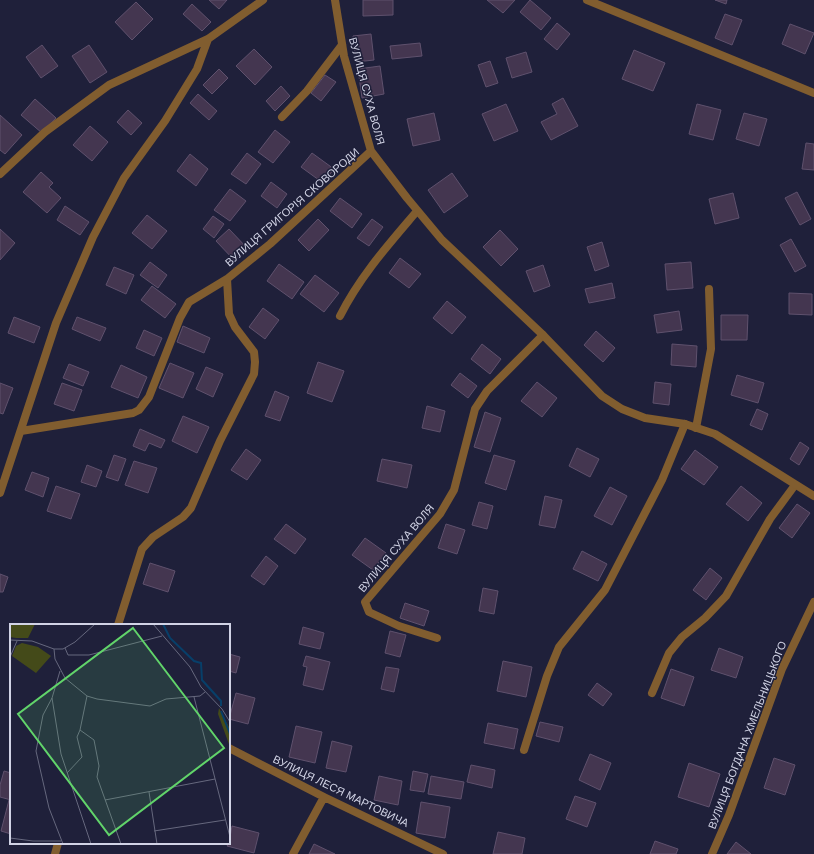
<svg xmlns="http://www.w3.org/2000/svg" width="814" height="854" viewBox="0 0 814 854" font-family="Helvetica,sans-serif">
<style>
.building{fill:#443650;stroke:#5f516d}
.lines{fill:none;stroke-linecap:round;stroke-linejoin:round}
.lane{stroke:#815d2f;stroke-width:8}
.street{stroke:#815d2f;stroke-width:8}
.labels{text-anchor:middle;stroke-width:3;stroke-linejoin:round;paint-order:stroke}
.street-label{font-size:11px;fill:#d1d3e5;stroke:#1f203a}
.inset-river{fill:none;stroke:#073f69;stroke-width:2}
.inset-road{fill:none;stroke:#66687e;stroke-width:1}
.view{fill:#61d46a;fill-opacity:0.15;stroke:#61d46a;stroke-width:2}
.inset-edge{fill:none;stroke:#d1d3e5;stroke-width:2}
</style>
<rect width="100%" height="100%" fill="#1f203a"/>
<path class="building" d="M209 0H227L219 9Z
M363 0H393V15L363 16Z
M487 0H515L503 13Z
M530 0 551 18 541 30 520 12Z
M715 0H727L726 4Z
M136 2 153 19 132 40 115 22Z
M192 4 211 22 202 31 183 14Z
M725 14 742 20 732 45 715 38Z
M557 23 570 34 557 50 544 39Z
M790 24 814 33 805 54 782 44Z
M371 34 374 60 356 62 353 36Z
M420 43 422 56 392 59 390 46Z
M42 45 58 66 41 78 26 57Z
M89 45 107 72 90 83 72 56Z
M254 49 272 67 255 85 236 66Z
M634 50 665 63 653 91 622 79Z
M526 52 532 72 512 78 506 58Z
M490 61 498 83 486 87 478 65Z
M380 66 384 94 362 98 358 69Z
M219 69 228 78 212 94 203 85Z
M325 75 336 82 321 101 311 93Z
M281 86 290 96 275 111 266 101Z
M198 94 217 111 209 120 190 103Z
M563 98 578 126 551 140 541 122 557 114 552 104Z
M35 99 56 118 42 133 21 115Z
M506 104 518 131 494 141 482 114Z
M697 104 721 110 713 140 689 134Z
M128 110 142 123 131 135 117 122Z
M434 113 440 140 413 146 407 119Z
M744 113 767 119 759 146 736 139Z
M0 115 22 135 5 154 0 150Z
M90 126 108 142 92 161 73 145Z
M275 130 290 142 273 163 258 152Z
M806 143 814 144V170L802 169Z
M247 153 261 164 246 184 231 174Z
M312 153 334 169 323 183 301 167Z
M190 154 208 169 196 186 177 171Z
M41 172 53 183 49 187 61 198 47 213 23 192Z
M452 173 468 196 444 213 428 190Z
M271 182 287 194 277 208 261 196Z
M230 189 246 201 230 221 214 210Z
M797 192 811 219 800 225 785 198Z
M733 193 739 218 715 224 709 199Z
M340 198 362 214 352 228 330 211Z
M65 206 89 222 80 235 57 220Z
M147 215 167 231 152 249 132 233Z
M213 216 224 224 214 238 203 229Z
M318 219 329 230 309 251 298 240Z
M372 219 383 227 369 246 357 238Z
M0 229 15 243 0 260Z
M229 229 248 249 235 261 216 241Z
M500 230 518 249 501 266 483 247Z
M791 239 806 266 795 272 780 245Z
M602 242 609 266 595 271 587 247Z
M400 258 421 274 409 288 389 273Z
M150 262 167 275 158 288 140 275Z
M691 262 693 288 667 290 665 264Z
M279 264 304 282 292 299 267 281Z
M543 265 550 286 534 292 526 271Z
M114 267 134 275 126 294 106 285Z
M315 275 339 293 324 312 300 294Z
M612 283 615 298 589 303 585 289Z
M152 286 176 304 165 318 141 300Z
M789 293 812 294V315L789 314Z
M447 301 466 317 452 334 433 318Z
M263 308 279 320 265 339 249 327Z
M679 311 682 330 657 333 654 315Z
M721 315H748L747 340H721Z
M14 317 40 327 34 343 8 333Z
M77 317 106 328 100 341 72 329Z
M183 326 210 338 204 353 177 342Z
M144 330 162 338 154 356 136 348Z
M596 331 615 348 603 362 584 345Z
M482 344 501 359 490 374 471 359Z
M672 344 697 346 696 367 671 365Z
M318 362 344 371 332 402 307 393Z
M170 363 194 373 183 398 159 388Z
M69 364 89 372 83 386 63 378Z
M121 365 147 377 138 398 111 387Z
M206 367 223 374 213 397 196 389Z
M460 373 477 386 468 398 451 385Z
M737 375 764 383 758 403 731 395Z
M537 382 557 398 542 417 521 401Z
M655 382 671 384 669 405 653 403Z
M0 383 13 388 3 414 0 413Z
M62 383 82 390 74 411 54 404Z
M275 391 289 397 280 421 265 416Z
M427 406 445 411 440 432 422 428Z
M757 409 768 414 762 430 750 425Z
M485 412 501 418 490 452 474 447Z
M183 416 209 427 197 453 172 441Z
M140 429 165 440 161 448 149 443 145 451 133 446Z
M800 442 809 448 799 465 790 459Z
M577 448 599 459 590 477 569 466Z
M246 449 261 460 247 480 231 470Z
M695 450 718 467 704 485 681 469Z
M114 455 126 459 118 481 106 477Z
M494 455 515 461 506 490 485 483Z
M382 459 412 465 407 488 377 481Z
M134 461 157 468 148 493 125 485Z
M87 465 102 471 96 487 81 482Z
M32 472 49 478 43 497 25 490Z
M56 486 80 494 71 519 47 511Z
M741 486 762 503 748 521 726 504Z
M610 487 627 496 612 525 594 516Z
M545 496 562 500 555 528 539 525Z
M479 502 493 506 487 529 472 525Z
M797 504 810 513 792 538 779 528Z
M286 524 306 539 295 554 274 539Z
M446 524 465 530 457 554 438 548Z
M365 538 386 553 373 570 352 555Z
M582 551 607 564 598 581 573 569Z
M266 556 278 566 264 585 251 576Z
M150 563 175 571 168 592 143 584Z
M710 568 722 578 706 600 693 590Z
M0 574 8 577 3 592H0Z
M483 588 498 591 494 614 479 611Z
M405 603 429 611 424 626 400 618Z
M303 627 324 633 320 649 299 644Z
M390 631 406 635 400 657 385 653Z
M719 648 743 657 736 678 711 670Z
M229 654 240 657 236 673 229 671Z
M306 656 330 662 323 690 303 685 307 667 303 666Z
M503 661 532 667 526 697 497 691Z
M386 667 399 669 394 692 381 689Z
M671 669 694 677 684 706 661 698Z
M597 683 612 694 603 706 588 695Z
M236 693 255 698 248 724 229 719Z
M540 722 563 727 559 742 536 736Z
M488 723 518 729 514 749 484 743Z
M296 726 322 732 315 763 289 757Z
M332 741 352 746 346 772 326 768Z
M590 754 611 763 600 790 579 780Z
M774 758 795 765 785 795 764 788Z
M689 763 720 774 709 807 678 797Z
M471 765 495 770 492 788 467 782Z
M4 771 11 773V800L0 797V785Z
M413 771 428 774 424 792 410 790Z
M379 776 402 781 398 805 374 800Z
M431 776 464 782 461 799 428 794Z
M575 796 596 803 587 827 566 819Z
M9 800H11V834L1 831Z
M421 802 450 807 445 838 416 833Z
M232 826 259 833 254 853 227 846 229 843Z
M498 832 525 838 522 854H493Z
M655 841 678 849 676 854H650Z
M736 842 751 854H727Z
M314 844 335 854H309Z"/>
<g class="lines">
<path class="lane" d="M282 117 307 91 342 45
M340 316C360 276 389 244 417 211
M696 428 711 349 709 289
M437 638 399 626 369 612 365 602 440 514 454 490 475 409 487 391 543 335
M652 693 669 653 682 637 705 618 726 596 770 519 795 485
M524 750 547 676 559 647 605 590 662 480 685 424"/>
<path class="street" d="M335 0 344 56 371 151 407 198 442 240 543 335 602 396 622 409 645 418 685 424 715 434 814 496
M587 0 814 93
M0 174 45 132 109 85 208 39 263 0
M21 431 133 413 139 410 149 397 180 318 189 302 227 279
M0 493 56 323 93 237 124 178 165 121 197 69 208 39
M118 625 142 549 153 537 183 517 191 508 220 441 254 374 255 362 254 352 235 327 229 314 227 279 270 244 371 151
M229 748 324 797 443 854
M55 854 58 843
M293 854 324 797
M712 854 729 815 782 669 814 602"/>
</g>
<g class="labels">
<g class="street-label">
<text transform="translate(367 91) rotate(75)" y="4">ВУЛИЦЯ СУХА ВОЛЯ</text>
<text transform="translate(292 207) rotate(-41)" y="4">ВУЛИЦЯ ГРИГОРІЯ СКОВОРОДИ</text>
<text transform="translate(396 548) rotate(-50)" y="4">ВУЛИЦЯ СУХА ВОЛЯ</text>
<text transform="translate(747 735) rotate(-69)" y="4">ВУЛИЦЯ БОГДАНА ХМЕЛЬНИЦЬКОГО</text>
<text transform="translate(341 791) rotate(26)" y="4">ВУЛИЦЯ ЛЕСЯ МАРТОВИЧА</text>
</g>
</g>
<g transform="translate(10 624)">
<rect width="220" height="220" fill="#1f203a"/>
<path d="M0 0H25L18 14H6L0 13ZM12 19 28 23 41 32 26 49 2 32 6 22ZM209 84 220 105V123L208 90Z" fill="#444a19"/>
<path class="inset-river" d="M153 0 160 14 184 37 191 39 192 56 211 77V82M211 87 220 110"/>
<path class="inset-road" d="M143 0 180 43 191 63 212 85 220 98M0 16 22 17 44 25H53L65 18 85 0M55 24 58 31H79L152 12M44 25 45 35 55 54 77 72 87 75 140 82 156 75 190 72 195 68M0 33 7 17M50 47 42 74 33 91 26 127 39 184 53 220M77 72 70 106 84 116 89 142 87 153 111 220M184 73 220 213M42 74 51 130 81 220M57 149 72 133 67 113 70 106M139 168 147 220M95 176 205 155M144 207 215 196M0 214 23 217H51"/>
<path class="view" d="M123 4 214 124 99 211 8 90Z"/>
<rect width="220" height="220" class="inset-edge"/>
</g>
</svg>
